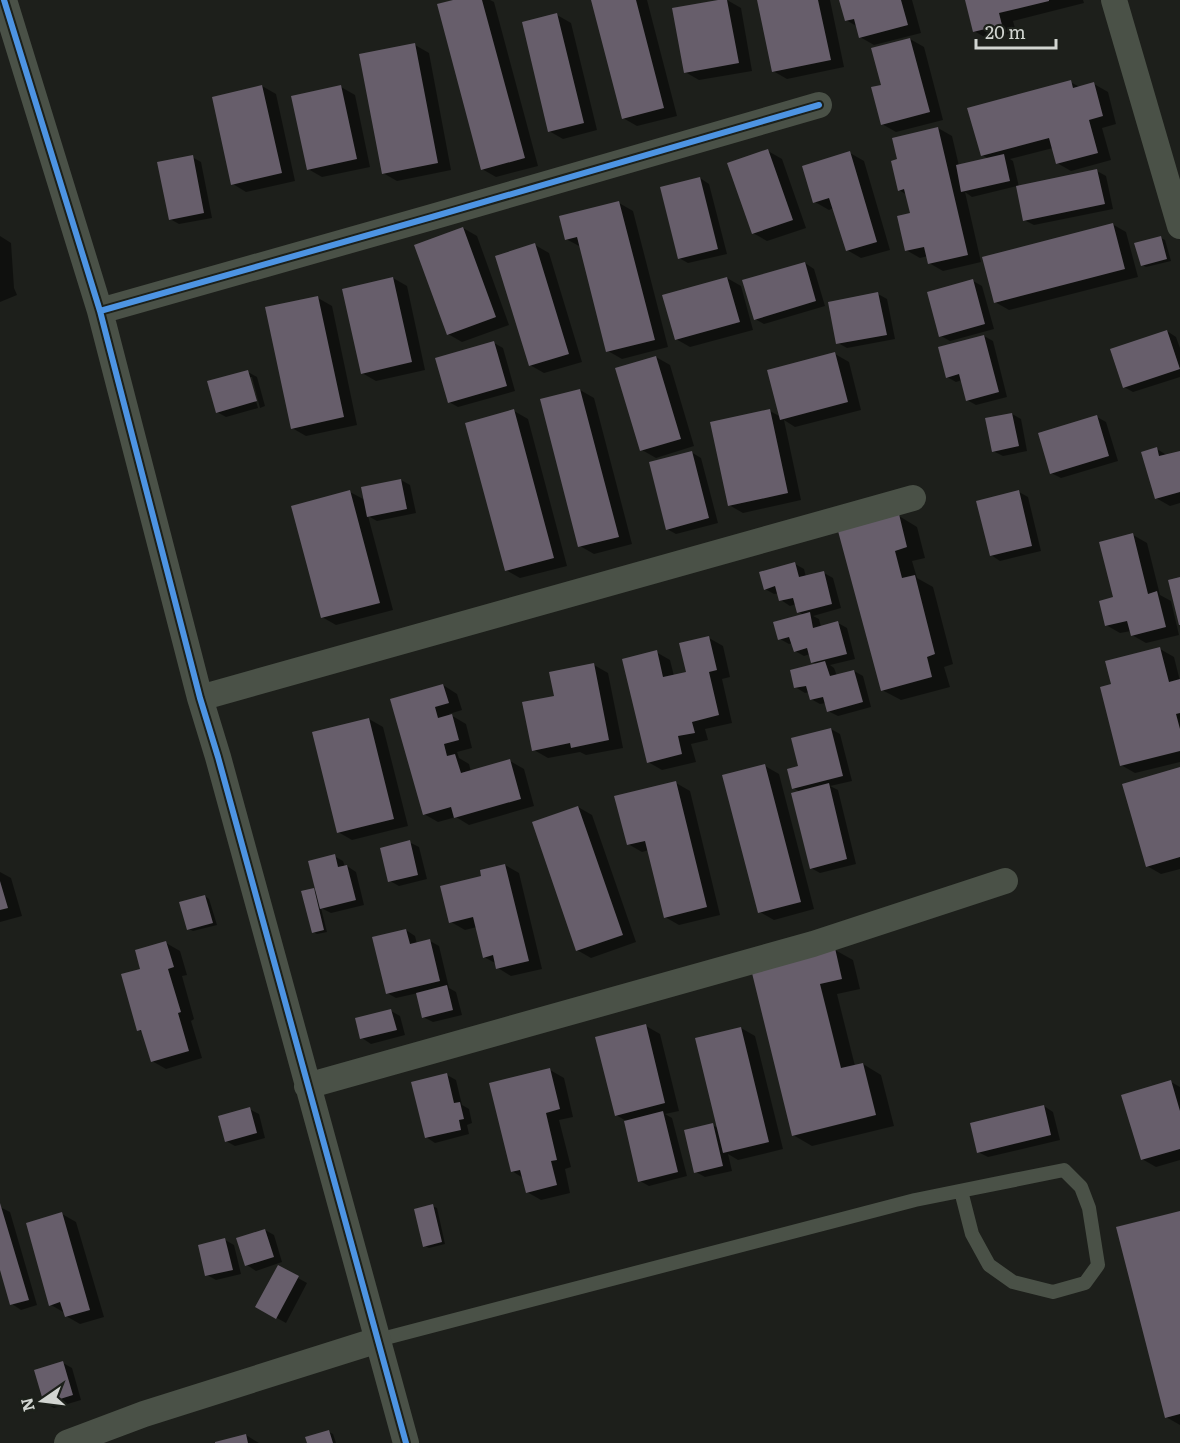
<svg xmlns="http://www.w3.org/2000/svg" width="1180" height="1443" viewBox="0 0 1180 1443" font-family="Literata,serif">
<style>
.shadow{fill:#0007}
.building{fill:#675e6b}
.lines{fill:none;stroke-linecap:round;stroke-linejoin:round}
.lane{stroke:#4a5147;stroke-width:14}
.street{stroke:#4a5147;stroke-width:26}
.cycleway-casing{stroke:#1c201a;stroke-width:10}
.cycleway{stroke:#4d94e3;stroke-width:6}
</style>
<rect width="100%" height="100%" fill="#1d1f1b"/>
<path class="shadow" d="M458 0H490L494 2 538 166 496 177 482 169Z
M593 0H647L677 116 637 126 623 118Z
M727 0 741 8 752 71 699 80 685 72Z
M758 0H830L844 67 787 79 773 71Z
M841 0H912L921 33 874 45 860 37 858 27 846 20Z
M966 0H1083L1084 3 1013 21 1016 32 988 39 974 31Z
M557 15 571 23 597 130 563 139 549 131Z
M910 39 924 47 943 120 896 132 882 124 883 86Z
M415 45 429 53 451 170 397 181 383 173Z
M1070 82 1080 87 1094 84 1108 92 1116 124 1102 128 1111 160 1071 171 1057 163 1053 148 1010 159 1013 161 1019 187 1097 171 1106 176 1113 209 1034 225 1024 220 1017 186 972 197 965 192 981 262 943 271 929 263 928 256 920 258 906 250 912 214 907 195 899 190V160L938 128 952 136 959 166 989 159 982 155Z
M262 86 276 94 295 181 246 192 233 184Z
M341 87 355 95 370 167 322 177 308 169Z
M768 151 782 159 806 228 767 241 753 233Z
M850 153 864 161 890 250 861 258 847 250 834 208 829 210 815 202Z
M192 157 201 162 212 218 179 224 170 219Z
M700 178 709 184 727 254 688 263 679 258Z
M619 203 633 211 668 347 622 359 608 351 581 247 566 239Z
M1112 224 1126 232 1138 277 1009 310 995 302Z
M463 228 477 236 509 325 462 342 448 334Z
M0 236 11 243 14 288 17 295 0 302Z
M1161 238 1165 240 1171 261 1146 267 1142 265Z
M535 245 549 253 582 362 544 373 530 365Z
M805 263 814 269 825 306 764 324 755 319Z
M393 278 407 286 425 370 376 381 362 373Z
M727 278 741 286 753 330 690 347 676 339Z
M973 281 982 286 994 329 950 341 941 336Z
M878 294 887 299 895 339 847 348 838 343Z
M318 298 332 306 357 425 306 436 292 428Z
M1167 331 1176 337 1180 348V377L1133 392 1124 387Z
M984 336 993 341 1007 397 976 405 967 400 962 380 956 382 947 377Z
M494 343 503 348 515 391 458 407 449 402Z
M835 354 849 362 861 410 795 427 784 420 801 500 743 513 729 505 770 411 781 417Z
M656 357 670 365 694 446 656 458 642 450Z
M248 372 257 377 265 406 260 408 252 377H249L258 408 226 417 217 412Z
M580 390 594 398 632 544 594 554 580 546Z
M514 411 528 419 567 566 520 578 506 570Z
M1012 414 1021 419 1027 451 1003 456 993 451Z
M1097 417 1106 422 1118 461 1061 478 1051 473Z
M1157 449 1168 456 1180 452V503L1170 506 1156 498Z
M691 452 701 458 718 523 676 534 667 529Z
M401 480 410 485 416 513 377 521 368 516 393 610 336 625 322 617 350 492 365 500Z
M1019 492 1028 497 1041 551 1000 561 991 555Z
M899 516 917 527 925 558 912 561 917 578 933 587 953 664 944 667 950 687 901 700 882 690 840 532Z
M1133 535 1147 543 1160 595 1171 601 1179 635 1146 643 1132 635 1131 631 1120 633 1106 625Z
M795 564 804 569 806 577 824 573 833 578 841 608 813 616 819 619 821 627 838 623 847 628 855 659 830 665 834 668 837 676 854 671 863 676 871 707 838 716 828 711 826 703 820 704 811 699 809 692 805 693 795 687 817 665 813 662 810 654 804 656 795 651 793 643 789 644 780 639 804 615 798 612 796 604 790 606 781 600 779 593 774 594 765 589Z
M709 638 723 646 730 677 722 679 732 723 705 729 708 740 691 744 696 762 662 770 648 762 656 652 670 660 674 676 688 673Z
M1160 649 1174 657 1180 681V762L1135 773 1121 765 1113 685Z
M594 665 608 673 623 748 586 755 580 752 548 758 534 750 555 698Z
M443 685 457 694 462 710 449 714 466 724 472 748 457 752 459 758 469 764 471 772 510 761 524 769 534 806 469 825 456 817 438 822 424 814 392 700Z
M369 719 383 727 408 826 352 840 338 832Z
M831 729 840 734 852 781 830 786 838 790 856 864 820 873 811 868 801 792 793 788 799 767Z
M765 766 779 774 814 909 774 920 760 912Z
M1180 769V869L1161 874 1147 866Z
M676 783 690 791 720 915 679 925 665 917 649 850 642 852 628 844Z
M578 807 592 815 636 942 591 958 577 950Z
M409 842 419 847 427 879 399 886 390 881Z
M334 856 343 861 345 867 347 866 356 872 364 905 331 913 321 908 327 932 317 934 313 932V890L317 892Z
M505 865 519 873 542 969 511 976 498 968 497 964 484 957 477 927 465 930 451 922 483 877Z
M0 872 11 878 22 916 0 922Z
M205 896 209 899 217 925 193 931 189 929Z
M406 930 415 936 417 944 430 941 439 946 449 988 456 992 462 1015 433 1022 423 1017 418 993 396 998 387 993Z
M166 943 180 951 187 975 182 976 194 1019 191 1021 202 1058 166 1069 152 1061 144 1033 138 1030 142 970Z
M835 950 853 960 860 989 837 994 855 1066 863 1064 881 1075 894 1126 812 1146 793 1135 752 970Z
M391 1011 400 1016 405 1035 371 1044 362 1038Z
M646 1026 660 1034 679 1111 665 1114 672 1118 687 1176 649 1186 640 1181 628 1122 616 1115Z
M741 1028 755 1036 783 1149 738 1160 728 1154 732 1171 705 1177 696 1172 712 1125 718 1128Z
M550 1070 564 1078 573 1117 559 1120 571 1167 565 1169 570 1193 541 1200 527 1192 523 1178 512 1171Z
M447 1075 456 1080 462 1105 469 1109 472 1123 467 1125 469 1134 435 1143 426 1137Z
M1171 1082 1180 1087V1160L1156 1167 1142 1159Z
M1044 1106 1053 1112 1060 1140 988 1157 978 1152Z
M249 1109 259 1114 265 1138 235 1146 226 1141Z
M432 1206 437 1208 445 1244 429 1248 425 1246Z
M0 1207 10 1212 37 1305 21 1310 12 1304 0 1265Z
M1180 1212V1425L1166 1417Z
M62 1214 76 1222 104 1317 80 1324 66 1316 65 1313 51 1305Z
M265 1230 274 1235 282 1262 256 1271 247 1265Z
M225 1240 234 1245 241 1274 216 1280 207 1275Z
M278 1267 307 1283 286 1323 257 1307Z
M63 1363 72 1368 81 1400 54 1408 45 1403Z
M329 1432 333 1434 336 1443H308Z
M246 1435 259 1443H218Z"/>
<path class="building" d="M453 0H482L525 158 481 170 437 4Z
M591 0H636L664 108 622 119Z
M718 0H727L739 63 684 73 672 8Z
M757 0H818L831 60 772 72Z
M839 0H901L908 25 859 38 854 19 845 21Z
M965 0H1049V1L999 13 1002 25 973 32Z
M557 13 584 123 548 132 522 22Z
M910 38 930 112 881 125 871 87 881 85 871 48Z
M415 43 438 163 382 174 359 54Z
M1071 80 1073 88 1094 82 1103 116 1089 120 1098 153 1056 164 1049 138 981 156 967 108Z
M262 85 282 173 231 185 212 97Z
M341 85 357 159 307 170 291 96Z
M938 127 968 255 928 264 924 247 905 251 897 216 910 213 904 189 898 191 891 161 897 159 892 138Z
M768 149 793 220 752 234 727 163Z
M850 151 877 242 846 251 829 198 813 203 802 166Z
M1004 154 1010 181 961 192 956 165Z
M193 155 204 213 169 220 157 162Z
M1097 169 1105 204 1023 221 1016 186Z
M700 177 718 249 678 259 660 187Z
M619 201 655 340 606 352 577 237 565 240 559 216Z
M1113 223 1125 269 994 303 982 257Z
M463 227 496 317 447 335 414 245Z
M1161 236 1167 259 1141 266 1134 243Z
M535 243 569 354 529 366 495 256Z
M805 262 816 301 754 320 742 280Z
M393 277 412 362 361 374 342 289Z
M727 277 740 322 675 340 662 295Z
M973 279 985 324 939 337 927 292Z
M878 292 887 335 836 344 828 302Z
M318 296 344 417 291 429 265 307Z
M1167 330 1180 369 1123 388 1110 349Z
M984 335 999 392 966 401 959 374 946 378 938 347Z
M494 341 507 386 448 403 435 358Z
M835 352 848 402 780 420 767 370Z
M656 356 681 439 640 451 615 368Z
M248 370 257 401 216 413 207 381Z
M580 389 619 537 578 547 540 399Z
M514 409 554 558 505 571 465 423Z
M770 409 788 493 728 506 710 422Z
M1012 413 1019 446 992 452 985 418Z
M1097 415 1109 456 1050 474 1038 433Z
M1157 447 1159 456 1180 451V492L1155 499 1141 452Z
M692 451 709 518 666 530 649 462Z
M401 479 407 509 367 517 361 487Z
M350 490 380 603 321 618 291 506Z
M1019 490 1032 546 990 556 976 501Z
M899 514 907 547 895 551 902 578 915 575 935 654 927 657 932 677 881 691 838 531Z
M1133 533 1148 594 1157 591 1166 627 1131 636 1127 621 1105 626 1099 601 1113 597 1099 542Z
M795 562 799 577 824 571 832 604 797 613 793 598 779 601 775 586 764 590 759 572Z
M1180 577V625H1179L1168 580Z
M810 612 813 628 838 621 847 654 811 663 807 648 794 652 789 637 778 640 773 622Z
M709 636 717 670 709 672 719 715 692 722 695 733 678 736 682 754 647 763 622 659 657 650 663 677 686 672 679 643Z
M1160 647 1169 682 1180 679V713L1176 714 1180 729V751L1120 766 1100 687 1111 684 1105 661Z
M825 661 830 676 854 670 863 702 827 712 823 697 810 700 806 686 794 688 790 670Z
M594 663 609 740 571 748 570 743 532 751 522 702 554 696 549 672Z
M443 684 449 703 435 707 438 718 452 714 459 740 444 744 447 756 455 754 461 773 510 759 521 799 454 818 451 807 423 815 390 699Z
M369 718 394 819 337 833 312 732Z
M831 728 843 776 792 789 787 769 798 766 791 738Z
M765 764 801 902 758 913 722 775Z
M1180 767V857L1146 867 1122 784Z
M676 781 707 907 664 918 645 841 627 845 614 796Z
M829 783 847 859 810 869 791 793Z
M578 806 623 935 576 951 532 822Z
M410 840 418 875 388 882 380 848Z
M335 854 338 867 347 865 356 900 320 909 308 861Z
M505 864 529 961 496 969 493 955 483 958 473 917 449 923 440 886 481 876 480 870Z
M0 881 8 908 0 910Z
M314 888 324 930 312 933 301 891Z
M205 895 213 923 187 930 179 902Z
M406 929 410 944 430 939 440 981 386 994 372 937Z
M166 941 174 967 168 969 181 1012 178 1013 189 1051 151 1062 141 1030 137 1031 121 974 140 969 135 950Z
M835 948 842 979 820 984 841 1068 863 1063 876 1115 792 1136 751 969Z
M447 985 453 1010 422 1018 416 993Z
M391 1009 397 1030 360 1039 355 1018Z
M646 1024 665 1103 615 1116 595 1037Z
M741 1027 769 1142 723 1153 695 1038Z
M550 1068 560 1109 546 1113 557 1160 551 1161 557 1185 526 1193 520 1170 511 1172 489 1083Z
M447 1073 454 1103 460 1102 464 1119 459 1120 461 1130 425 1138 411 1082Z
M1171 1080 1180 1111V1149L1141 1160 1121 1095Z
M1044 1105 1051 1135 977 1153 970 1123Z
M250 1107 257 1133 225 1142 218 1116Z
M663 1111 678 1172 638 1182 624 1121Z
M713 1123 723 1166 694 1173 684 1130Z
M0 1203 29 1300 10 1305 0 1270Z
M433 1204 442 1242 423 1247 414 1209Z
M1180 1211V1414L1165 1418 1116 1227Z
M62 1212 90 1310 65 1317 60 1302 49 1306 26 1223Z
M265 1229 274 1257 245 1266 236 1238Z
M225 1238 233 1270 205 1276 198 1245Z
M278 1265 299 1276 276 1319 255 1307Z
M63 1361 73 1395 44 1404 34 1370Z
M329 1430 333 1443H307L305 1437Z
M246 1434 248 1443H215V1442Z"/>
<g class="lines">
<path class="lane" d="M378 1340 915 1200 1064 1170 1081 1187 1089 1208 1098 1265 1085 1283 1053 1292 1013 1282 989 1265 972 1234 961 1191"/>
<path class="street" d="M4 0 100 311 200 698 218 757 406 1443
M1114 0 1180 226
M100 311 432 217 819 105
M200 698 913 498
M307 1086 813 944 1005 881
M67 1443 144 1414 378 1340"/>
<defs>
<path id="cycleway" d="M4 0 100 311 200 698 218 757 406 1443
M100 311 432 217 819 105"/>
</defs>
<use href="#cycleway" class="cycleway-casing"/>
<use href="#cycleway" class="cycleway"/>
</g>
<g transform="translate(42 1401) rotate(256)" stroke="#1c201a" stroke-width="4.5" paint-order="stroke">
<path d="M0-4.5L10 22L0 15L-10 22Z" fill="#d2d5d1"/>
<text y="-9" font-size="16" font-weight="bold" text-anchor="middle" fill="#d2d5d1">N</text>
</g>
<path d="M976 39v9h80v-9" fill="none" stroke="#d2d5d1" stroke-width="3"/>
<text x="985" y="39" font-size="18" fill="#d2d5d1" stroke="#1c201a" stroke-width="4.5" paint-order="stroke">20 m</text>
</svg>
